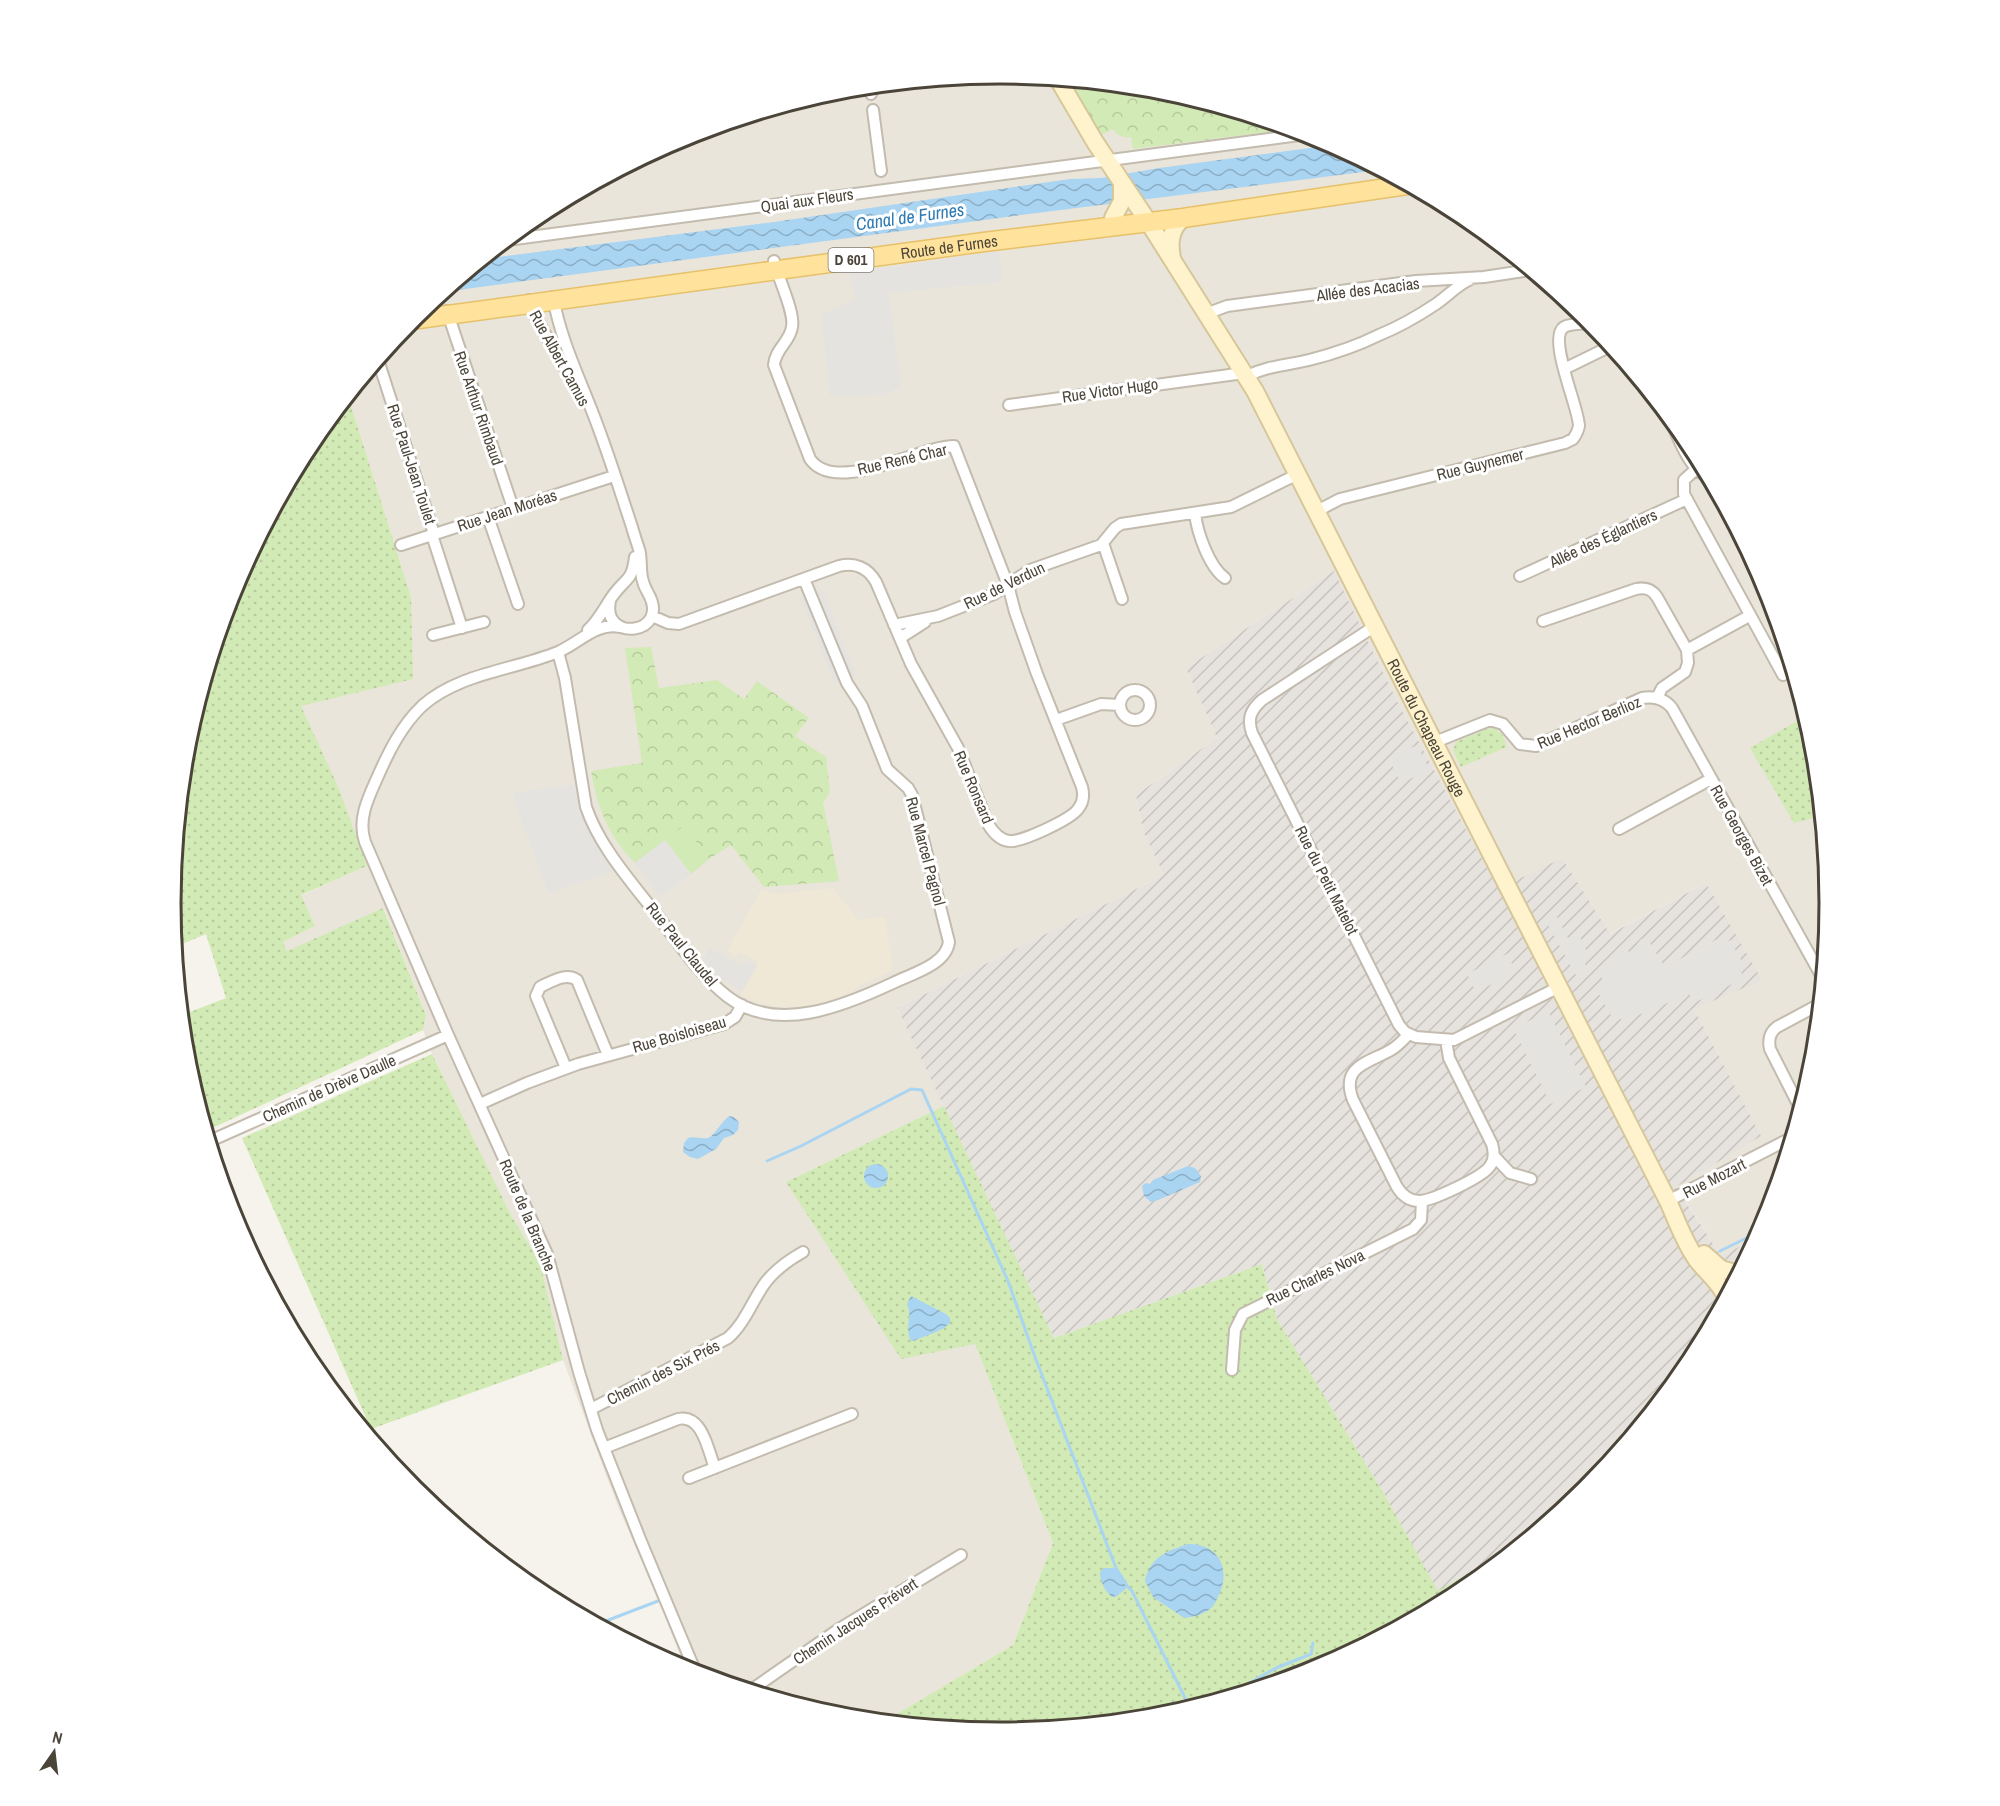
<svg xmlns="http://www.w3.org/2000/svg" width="2000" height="1806" viewBox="0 0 2000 1806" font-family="'Archivo Narrow',sans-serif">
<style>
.residential{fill:#eae5da}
.industrial{fill:url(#industrial-furrows)}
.education{fill:#efe8d6}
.grass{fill:url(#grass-dots)}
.park{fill:url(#park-crowns)}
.pitch{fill:#d2eab5}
.parking{fill:#e5e3e0}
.water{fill:url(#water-waves)}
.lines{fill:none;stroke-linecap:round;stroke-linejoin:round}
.stream{stroke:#a9d4f2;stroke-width:3}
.street-casing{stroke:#c2bbae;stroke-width:14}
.secondary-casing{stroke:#d6c79b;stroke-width:20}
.primary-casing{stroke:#e6c16a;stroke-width:21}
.street{stroke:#fff;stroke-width:10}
.secondary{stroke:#fff3cd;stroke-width:16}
.primary{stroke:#ffe39c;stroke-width:18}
.labels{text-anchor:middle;stroke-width:6;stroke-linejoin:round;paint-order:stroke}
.shield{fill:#fff;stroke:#817c74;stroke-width:1.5}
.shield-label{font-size:15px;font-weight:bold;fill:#4b4439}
.street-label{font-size:16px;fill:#4b4439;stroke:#fff}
.water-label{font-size:18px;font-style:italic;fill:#2e7ab2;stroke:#fff}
.rim{fill:none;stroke:#4b4439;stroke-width:3}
</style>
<defs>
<pattern id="industrial-furrows" width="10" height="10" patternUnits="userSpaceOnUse" patternTransform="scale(1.5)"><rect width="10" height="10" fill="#e6e2dd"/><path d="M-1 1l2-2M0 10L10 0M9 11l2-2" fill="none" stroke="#c7c3be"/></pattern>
<pattern id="grass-dots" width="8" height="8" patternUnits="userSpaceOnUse" patternTransform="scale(1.5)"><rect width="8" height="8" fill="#d2eab5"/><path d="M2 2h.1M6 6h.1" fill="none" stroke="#b6ca9c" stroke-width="1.8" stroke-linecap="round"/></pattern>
<pattern id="park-crowns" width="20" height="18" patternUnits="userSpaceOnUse" patternTransform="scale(1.5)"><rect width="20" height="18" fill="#d2eab5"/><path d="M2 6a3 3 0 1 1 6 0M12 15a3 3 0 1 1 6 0" fill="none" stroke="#b6ca9c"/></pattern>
<pattern id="water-waves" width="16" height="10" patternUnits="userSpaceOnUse" patternTransform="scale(1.5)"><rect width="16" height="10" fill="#a9d4f2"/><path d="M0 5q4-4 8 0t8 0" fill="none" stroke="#8caec5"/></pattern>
</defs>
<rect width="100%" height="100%" fill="#f6f3ec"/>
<path class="residential" d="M1000 74 1162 90 1318 137 1461 213 1587 317 1690 442 1766 586 1814 742 1829 903 1813 1065 1766 1221 1758 1237 1721 1256 1676 1186 1760 1135 1694 1009 1706 883 1609 934 1562 858 1498 890 1398 703 1334 571 1186 668 1217 738 1136 795 1143 831 1164 875 897 1008 944 1106 786 1182 975 1344 1053 1543 1013 1645 885 1721 838 1716 686 1670 661 1607 617 1504 563 1360 540 1264 512 1217 432 1054 423 1030 426 1015 384 909 287 951 283 942 315 926 300 896 367 866 340 791 300 706 411 597 348 396 414 316 539 213 683 137 839 89Z"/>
<path class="industrial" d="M1334 571 1398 703 1498 889 1562 858 1610 934 1706 883 1762 980 1694 1009 1761 1136 1676 1187 1721 1256 1758 1237 1690 1364 1586 1490 1490 1569 1487 1563 1438 1592 1380 1487 1277 1319 1262 1264 1054 1338 897 1008 1164 875 1143 831 1136 795 1217 738 1186 668Z"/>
<path class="education" d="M833 888 858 920 885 917 893 970 856 987 855 991 822 1004 808 1007H776L750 1000 741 995 758 962 739 952 736 956 727 951 761 890 776 894Z"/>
<path class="grass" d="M348 396 411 597 413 679 301 706 340 791 367 866 301 895 315 926 283 942 287 951 383 908 426 1015 423 1030 206 1131 186 1064 182 1015 226 998 206 934 175 947 171 903 186 746 234 585 310 442Z
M1806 716 1814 742 1821 816 1794 823 1750 748Z
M1493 728 1502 734 1507 747 1461 767 1453 750 1456 742 1486 729Z
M432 1054 512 1217 540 1263 563 1360 371 1429 242 1138Z
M944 1106 1054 1338 1262 1264 1277 1319 1380 1487 1438 1591 1487 1562 1490 1569 1461 1593 1317 1669 1161 1717 1000 1732 885 1721 1013 1645 1053 1543 975 1344 901 1359 786 1182Z"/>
<path class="park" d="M1069 80 1162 90 1291 129 1133 149 1131 137C1123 138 1117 136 1113 129L1101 135Z
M651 647 659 688 717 680 744 699 757 681 809 718 795 736 826 757 830 792 823 803 839 881 764 887 731 845 709 859 684 826 635 863C609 837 597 807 591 771L642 763 625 648Z"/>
<path class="pitch" d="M685 826 709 859 691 874 665 840Z"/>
<path class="parking" d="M999 251 1003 282 889 293 901 385 886 395 830 396 821 314 855 300 850 273Z
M822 589 856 675 834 683 800 598Z
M1417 745 1429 769 1401 784 1389 759Z
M573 784 587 826 598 847 615 870 549 894 518 812 513 793Z
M665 840 691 874 660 897 635 863Z
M1556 915 1568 938 1578 933 1589 957 1583 960 1586 966 1578 979 1548 925Z
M1646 937 1665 967 1721 937 1725 943 1730 940 1745 967 1740 970 1744 978 1694 1003 1689 994 1622 1022 1619 1016 1613 1019 1595 987 1601 984 1603 969 1610 966 1609 963 1627 949 1629 952 1636 948 1640 940Z
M709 948 742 966 746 960 757 966 742 991 721 979 702 962Z
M1507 954 1516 972 1476 992 1467 974Z
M1548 1011 1586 1087 1551 1104 1516 1034 1517 1027Z"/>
<path class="water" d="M1333 145 1379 170 1021 215 443 292 483 259 774 222 1070 179 1101 178 1159 168Z
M729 1116 734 1117 739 1122 738 1130 733 1135 724 1138 716 1149 698 1159 690 1157 683 1152 684 1143 688 1138C694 1136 701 1139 708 1138 714 1136 722 1121 729 1116Z
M864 1176a12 12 0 1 1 24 0a12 12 0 1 1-24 0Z
M1188 1166 1195 1168 1201 1176 1200 1182 1158 1200 1151 1202 1144 1196 1142 1186 1146 1183 1150 1184 1153 1180Z
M911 1296 946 1314 950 1318V1323C942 1332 925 1335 914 1341H911C904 1328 913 1316 907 1304Z
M1188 1544C1219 1543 1232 1570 1218 1597 1216 1601 1214 1606 1210 1609 1203 1615 1193 1617 1184 1618L1153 1597 1145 1581C1150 1557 1167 1551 1188 1544Z
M1104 1568H1116L1128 1587 1117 1596 1112 1597C1105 1591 1100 1582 1100 1572Z"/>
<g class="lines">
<path class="stream" d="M767 1161 801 1146 911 1089 922 1090 1008 1281 1035 1357 1116 1568 1128 1587 1132 1591 1190 1708
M1720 1251 1761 1231
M598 1624 658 1601
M1223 1698 1276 1668 1311 1654 1313 1643"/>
<defs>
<path id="street" d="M870 86 871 94
M873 110 881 171
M507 240 1307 134
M553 297C560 335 574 366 588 401 605 442 618 485 632 527 634 535 638 545 640 553 642 569 639 578 648 593 672 635 601 643 610 601
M529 300 532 311 574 384
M447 311 513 508
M1206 314 1227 306 1416 281 1484 277 1530 270
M378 360 434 534
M1564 369 1611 346
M1247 376C1267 366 1288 365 1309 360 1333 354 1357 346 1379 335 1399 327 1418 316 1436 304 1448 296 1456 286 1469 280
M1009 405 1244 373
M1670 419C1676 433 1691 473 1707 475
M1695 470 1684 480V494L1783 675
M1317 511 1340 499 1565 443 1573 439C1576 435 1578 431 1579 426 1579 408 1547 338 1564 327 1571 323 1584 324 1592 323
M1195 513C1197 532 1209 567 1225 578
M488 517 518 604
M432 535 462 628
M1103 543 1122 599
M401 545 614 476
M1520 576 1687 499
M652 616 668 623 679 624 839 566C855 562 868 568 876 582L911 664 958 748 988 824C993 832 999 840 1009 841 1021 843 1071 819 1078 809 1084 802 1084 795 1082 787L1037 674 1015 612 1008 585 954 446C919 446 836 496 810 459L774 365C775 349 790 342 792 327 795 312 778 278 774 261
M1543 621 1636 589C1646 587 1652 589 1657 597L1687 650 1688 663 1685 672 1662 688 1657 698
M894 625 938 616 994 594 1030 570 1101 545 1115 528 1121 524 1231 507 1298 474
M1375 626 1262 700C1251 710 1247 718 1252 733L1399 1025 1405 1032 1416 1037 1454 1040 1559 987
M620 627C596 622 579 643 558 652 514 670 459 673 422 706 402 725 389 751 378 776 369 796 357 819 365 842L448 1035 547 1254 579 1372 597 1430 640 1539 696 1673
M588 630C600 619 605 606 614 594 627 577 632 581 635 557
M433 635 484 622
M900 638 925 622
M1687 650 1749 616
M558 652 565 678 586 807C599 845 628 878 653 910 676 939 698 974 728 997 777 1034 844 1006 893 983 911 974 946 965 949 942L912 795 908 788 887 769 862 706 847 683 804 579
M1120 705a15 15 0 1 1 30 0a15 15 0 1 1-30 0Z
M1056 720 1101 704 1120 705
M1435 742 1490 720 1503 724 1520 744 1536 746 1642 698C1654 696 1664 698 1672 708L1822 977
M1619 829 1711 779
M1409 1034C1403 1040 1398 1046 1391 1050 1368 1063 1340 1066 1353 1100L1397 1187C1402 1195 1409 1201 1419 1201 1432 1201 1483 1177 1490 1166 1495 1160 1494 1151 1492 1144L1449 1058 1446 1040
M566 1068 536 996 540 987C551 982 566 972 577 980L608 1055
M480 1104 527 1083 578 1064 724 1024 735 1017 742 1005
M1800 1108 1770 1049C1768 1040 1770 1032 1777 1027L1820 1004
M210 1141 448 1035
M1494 1156 1510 1173 1531 1179
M1668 1201 1791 1138
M1232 1370 1235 1330 1243 1314 1413 1229 1421 1220 1422 1201
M591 1409 728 1338C744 1324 751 1304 763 1286 773 1271 787 1261 803 1252
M604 1448 678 1419C703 1414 708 1451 715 1468
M689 1478 852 1414
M751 1690 839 1629 961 1555"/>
<g id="secondary">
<path id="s1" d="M1058 79 1095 142 1149 223 1255 391 1668 1201C1677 1221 1684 1242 1697 1260 1706 1272 1720 1282 1726 1297"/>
<path d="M1113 218 1122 201V184"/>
<path d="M1172 258C1169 243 1170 229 1183 218"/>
<path d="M1704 1254 1721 1269 1738 1274"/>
</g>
<g id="primary">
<path id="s2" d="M411 320 984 242 1183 218 1407 185"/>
</g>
</defs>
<use href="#street" class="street-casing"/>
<use href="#secondary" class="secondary-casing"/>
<use href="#primary" class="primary-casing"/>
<use href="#street" class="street"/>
<use href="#secondary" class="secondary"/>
<use href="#primary" class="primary"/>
</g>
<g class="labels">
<rect class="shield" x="828.5" y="248" width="45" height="24" rx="4.5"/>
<g class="shield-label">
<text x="851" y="265">D 601</text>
</g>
<g class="street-label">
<text transform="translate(807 200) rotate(-8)" y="6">Quai aux Fleurs</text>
<text dy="6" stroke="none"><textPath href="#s2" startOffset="543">Route de Furnes</textPath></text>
<text transform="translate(1368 289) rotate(-7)" y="6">Allée des Acacias</text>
<text transform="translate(560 358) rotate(61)" y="6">Rue Albert Camus</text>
<text transform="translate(1110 390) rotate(-8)" y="6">Rue Victor Hugo</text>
<text transform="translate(479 408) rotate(71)" y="6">Rue Arthur Rimbaud</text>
<text transform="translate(902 459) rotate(-13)" y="6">Rue René Char</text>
<text transform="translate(412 464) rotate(72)" y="6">Rue Paul-Jean Toulet</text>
<text transform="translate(1480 464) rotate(-14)" y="6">Rue Guynemer</text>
<text transform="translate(507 510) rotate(-18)" y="6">Rue Jean Moréas</text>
<text transform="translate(1603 538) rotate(-25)" y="6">Allée des Églantiers</text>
<text transform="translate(1004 585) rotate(-26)" y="6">Rue de Verdun</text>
<text transform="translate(1589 722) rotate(-23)" y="6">Rue Hector Berlioz</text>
<text dy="6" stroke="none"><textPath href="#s1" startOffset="747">Route du Chapeau Rouge</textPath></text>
<text transform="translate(974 787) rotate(67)" y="6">Rue Ronsard</text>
<text transform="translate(1742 835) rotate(61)" y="6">Rue Georges Bizet</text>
<text transform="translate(926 851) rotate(75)" y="6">Rue Marcel Pagnol</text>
<text transform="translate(1327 880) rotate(63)" y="6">Rue du Petit Matelot</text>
<text transform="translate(682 944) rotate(51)" y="6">Rue Paul Claudel</text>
<text transform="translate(679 1034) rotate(-16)" y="6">Rue Boisloiseau</text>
<text transform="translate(329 1088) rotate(-24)" y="6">Chemin de Drève Daulle</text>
<text transform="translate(1714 1178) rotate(-27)" y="6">Rue Mozart</text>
<text transform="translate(528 1215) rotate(67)" y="6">Route de la Branche</text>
<text transform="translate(1315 1277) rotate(-26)" y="6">Rue Charles Nova</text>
<text transform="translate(663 1372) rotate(-27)" y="6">Chemin des Six Prés</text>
<text transform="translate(855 1621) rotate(-33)" y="6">Chemin Jacques Prévert</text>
</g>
<g class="water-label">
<text transform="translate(910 217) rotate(-8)" y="6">Canal de Furnes</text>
</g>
</g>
<path d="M0 0H2000V1806H0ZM181 903a819 819 0 1 1 1638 0a819 819 0 1 1-1638 0Z" fill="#fff" fill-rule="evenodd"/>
<path class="rim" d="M181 903a819 819 0 1 1 1638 0a819 819 0 1 1-1638 0Z"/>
<g transform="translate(54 1752) rotate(14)" stroke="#ffffff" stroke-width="4.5" paint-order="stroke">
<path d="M0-4.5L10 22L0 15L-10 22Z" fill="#4b4439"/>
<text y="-9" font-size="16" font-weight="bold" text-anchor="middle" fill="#4b4439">N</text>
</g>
</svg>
